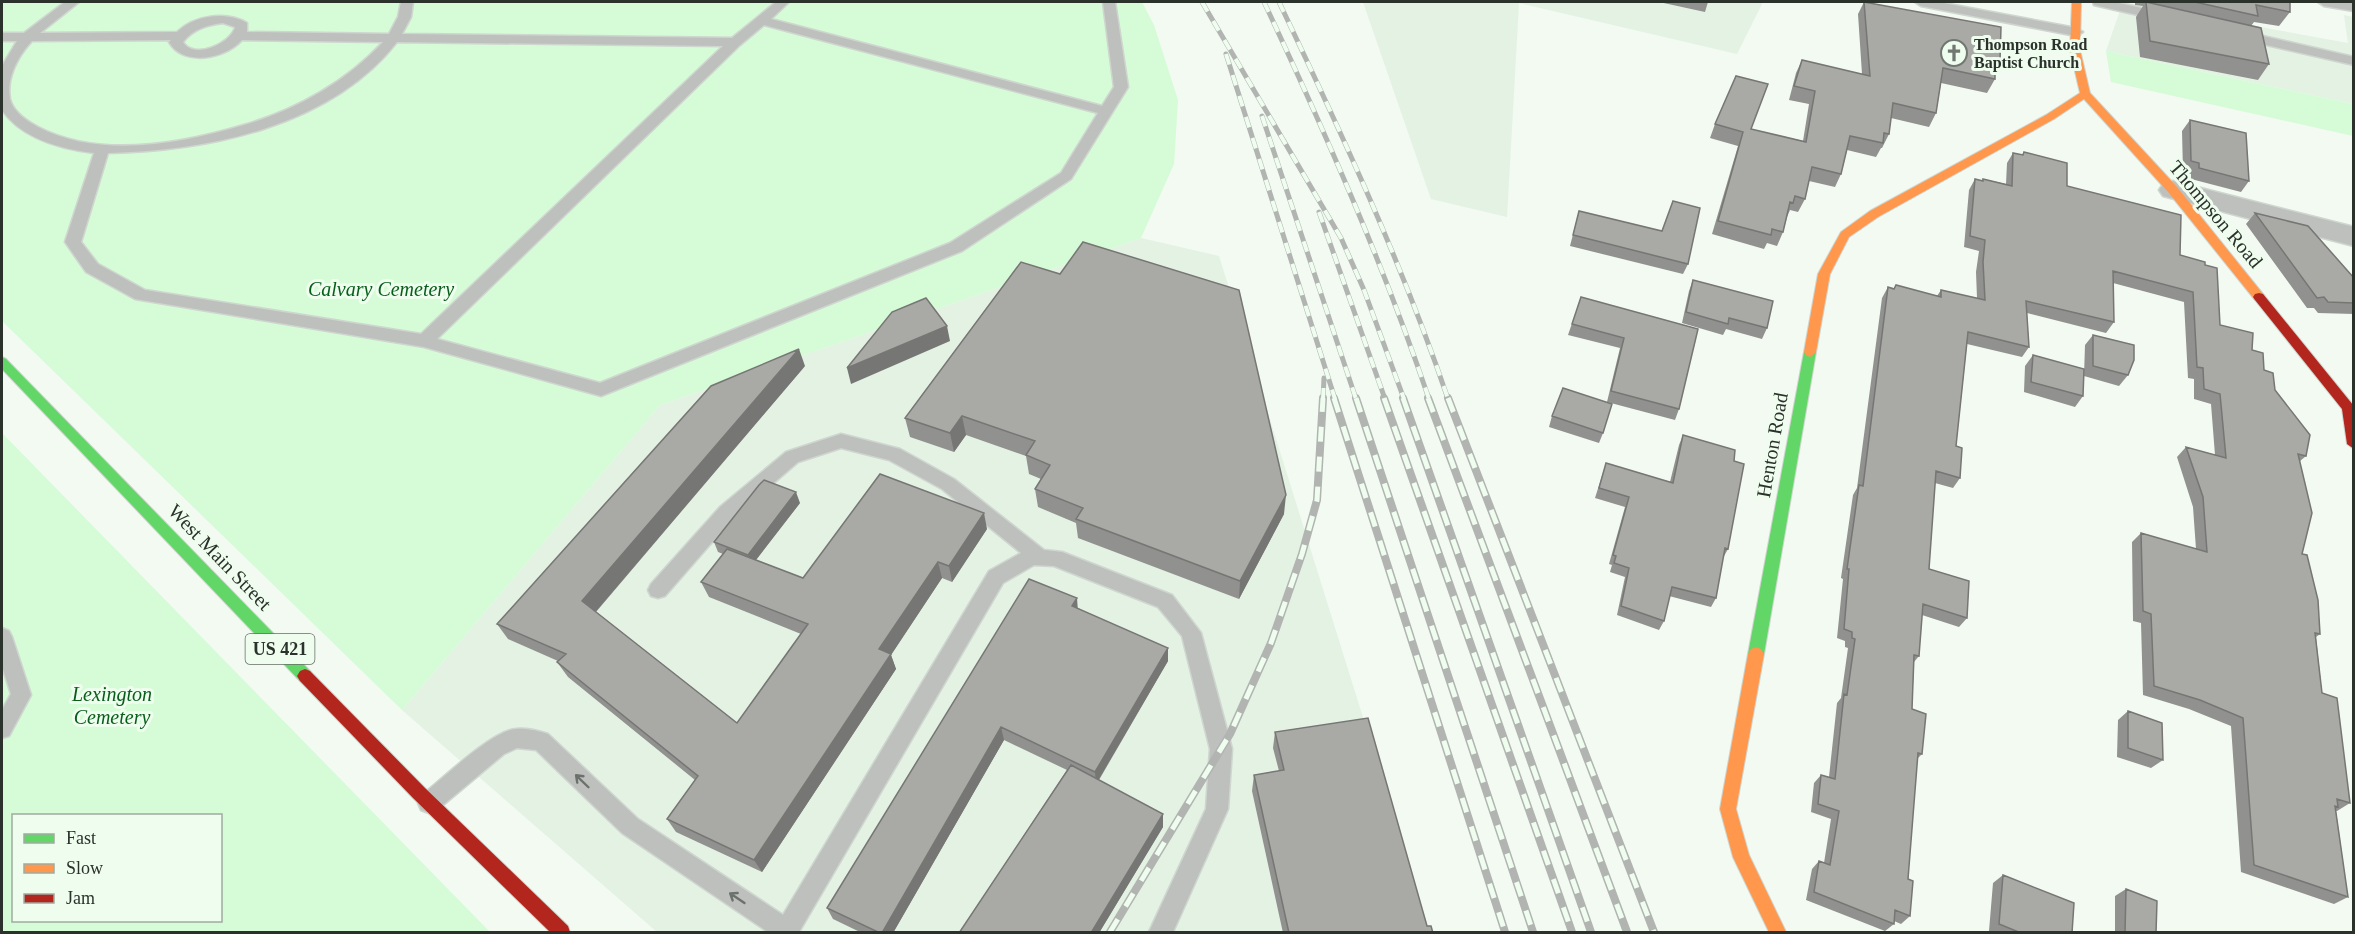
<svg xmlns="http://www.w3.org/2000/svg" width="2355" height="934" viewBox="0 0 2355 934" font-family="Georgia,serif">
<style>
.built{fill:#e3f2e3}
.green{fill:#d6fbd7;fill-rule:evenodd}
.lines{fill:none;stroke-linecap:round;stroke-linejoin:round}
.lane-casing{stroke:#cfd5cf;stroke-width:3}
.street-casing{stroke:#cfd5cf;stroke-width:3}
.fast-casing{stroke:#cfd5cf;stroke-width:2}
.slow-casing{stroke:#cfd5cf;stroke-width:2}
.jam-casing{stroke:#cfd5cf;stroke-width:2}
.lane{fill:#bdc0bd;fill-rule:evenodd}
.street{fill:#bdc0bd;fill-rule:evenodd}
.fast{fill:#63d668;fill-rule:evenodd}
.slow{fill:#ff974d;fill-rule:evenodd}
.jam{fill:#b3261e;fill-rule:evenodd}
.rail-far1-casing{stroke:#b1b4b1;stroke-width:5}
.rail-casing{stroke:#b1b4b1;stroke-width:8}
.rail-far1{stroke:#effdef;stroke-width:4;stroke-dasharray:11;stroke-linecap:butt}
.rail{stroke:#effdef;stroke-width:5;stroke-dasharray:15;stroke-linecap:butt}
.wall{fill:#91918f}
.shaded-wall{fill:#767674}
.building{fill:#a9a9a6;stroke:#767674;stroke-width:1.5}
.oneway{stroke:#6d716d}
.labels{text-anchor:middle;stroke-width:6;stroke-linejoin:round;paint-order:stroke}
.far-poi-label{font-size:16px;font-weight:bold;fill:#2b312b;stroke:#effdef;text-anchor:start}
.shield{fill:#effdef;stroke:#666e66;stroke-width:1.5}
.shield-label{font-size:18px;font-weight:bold;fill:#2b312b}
.street-label{font-size:20px;fill:#2b312b;stroke:#effdef}
.park-label{font-size:20px;font-style:italic;fill:#065e1a;stroke:#effdef}
</style>
<rect width="100%" height="100%" fill="#f2faf2"/>
<path class="built" d="M1363 2H1763L1737 54 1519 3 1507 217 1431 199Z
M2123 2 2348 43 2344 15 2353 17V104L2106 51Z
M1141 238 1219 256 1430 932H657L402 710 660 405Z"/>
<path class="green" d="M2 2H1142L1154 25 1178 100 1174 164 1141 238 660 405 402 710 2 321Z
M2106 51 2353 104V136L2111 82Z
M2 433 490 932H2ZM14 816H220V920H14Z"/>
<g class="lines">
<defs>
<path id="lane" d="M65 2H79L40 33 177 32C195 15 226 11 247 23V32L389 34 398 17 401 2H413L411 17 402 34 732 38 776 2H789L771 19 1102 106 1114 87 1103 2H1115L1128 87 1071 179 962 251 601 396 424 347 135 299 86 272 65 242 94 153C61 149 22 139 2 110V66L17 41H2V33H24ZM223 23 235 27C231 44 193 60 183 42 193 29 207 25 223 23ZM764 25 1098 113 1061 173 950 243 600 383 437 339 740 45ZM171 40 169 42C183 67 225 59 242 40L383 42C346 82 296 110 244 125 181 144 99 159 38 127 27 121 13 112 10 99 6 78 18 56 32 41ZM397 42 723 46 421 334 145 290 98 264 81 242 108 153C209 151 331 126 397 42Z
M1915 2H1938L2076 28 2083 32 2076 36 1921 6Z
M2093 2H2114L2169 14 2171 17 2164 21 2094 5Z
M2318 2 2354 3V11L2324 6Z
M2241 31 2354 57V65L2236 38 2234 35 2236 32Z
M841 434 900 449 954 479 1044 550 1062 552 1172 595 1201 633 1232 749 1228 809 1173 932H1149L1206 809 1210 749 1182 636 1158 607 1054 566 1034 565 1003 583 799 932H768L622 833 536 750 517 748 504 754 437 810 429 813 421 810 418 803 421 796C441 780 493 730 516 729 526 728 539 731 548 734L638 819 783 915 989 571 1021 553 942 489 889 460 841 448 798 462 734 517 665 596 658 598 651 596 648 590 651 584 720 507 786 452Z
M2 628 9 631 12 637 31 695 9 736 2 738V710L11 694 2 666Z"/>
<path id="street" d="M2173 181 2354 227V246L2163 196 2159 190 2163 184Z"/>
<path id="fast" d="M1810 347 1816 352 1764 654 1761 659 1756 661 1751 659 1748 654 1804 352Z
M2 357 6 359 310 671 313 676 310 681 305 683 300 681 2 369Z"/>
<path id="slow" d="M2072 2H2081L2080 50 2090 93 2177 187 2263 294 2265 297 2263 300H2255L2169 193 2084 99 2054 119 1878 217 1849 237 1830 274 1816 352 1810 357 1806 355 1804 352 1818 274 1841 232 1870 211 2046 115 2080 93 2070 50Z
M1756 647 1761 649 1764 654 1736 809 1749 855 1786 932H1769L1733 857 1720 809 1748 654 1751 649Z"/>
<path id="jam" d="M2259 293 2263 294 2353 405 2354 449 2347 444 2342 409 2255 300 2253 297 2255 294Z
M305 669 310 671 425 788 568 926 570 932H550L413 798 300 681 297 676 300 671Z"/>
</defs>
<use href="#lane" class="lane-casing"/>
<use href="#street" class="street-casing"/>
<use href="#fast" class="fast-casing"/>
<use href="#slow" class="slow-casing"/>
<use href="#jam" class="jam-casing"/>
<use href="#lane" class="lane"/>
<use href="#street" class="street"/>
<use href="#fast" class="fast"/>
<use href="#slow" class="slow"/>
<use href="#jam" class="jam"/>
<defs>
<path id="rail-far1" d="M1202 2 1341 238 1364 290 1404 399
M1264 2C1325 132 1383 263 1429 399
M1279 2C1341 132 1402 263 1448 399
M1226 54 1335 399
M1262 116 1356 399
M1319 212 1385 399
M1323 399 1324 378"/>
<path id="rail" d="M1334 398 1505 932
M1356 398 1533 932
M1384 398 1572 932
M1403 398 1591 932
M1428 398 1627 932
M1448 398 1654 932
M1110 932 1230 734 1271 643 1302 554 1317 500 1323 398"/>
</defs>
<use href="#rail-far1" class="rail-far1-casing"/>
<use href="#rail" class="rail-casing"/>
<use href="#rail-far1" class="rail-far1"/>
<use href="#rail" class="rail"/>
</g>
<path class="wall" d="M1659 2H1708L1705 12Z
M1864 2 2000 61 1995 70V79L1987 93 1941 83 1936 113 1929 127 1891 118 1889 134 1882 148H1881L1876 157 1847 150 1841 174 1835 187 1809 181 1805 199 1798 212 1790 210 1787 217 1783 232 1777 246 1767 243 1764 249 1712 234 1738 146 1710 138 1715 124 1751 129 1803 141 1809 104 1789 100 1796 73 1802 60 1862 74 1858 14Z
M2135 2H2290V12L2279 26 2254 22 2251 26 2269 64 2258 80 2140 57 2136 17 2143 6 2135 5Z
M2190 120 2249 181 2241 192 2191 179V174L2183 172 2182 131Z
M2024 152 2067 186 2180 255 2205 265 2220 325 2252 350 2275 390 2306 456 2300 461 2302 554 2320 634 2316 637 2322 693 2350 803 2337 811H2336L2348 897 2334 904 2241 872 2231 726 2189 709 2143 695 2141 623 2133 621 2132 542 2141 533 2196 549 2193 507 2177 457 2186 447 2215 455 2211 404 2194 399V379L2188 378 2184 302 2113 283 2114 322 2106 333 2027 313 2029 347 2022 357 1967 344 1956 446 1960 478 1953 488 1935 483 1929 569 1967 618 1959 627 1922 615 1919 656 1914 662 1912 709 1922 754 1917 759 1908 879 1910 916 1901 924 1894 921V924L1885 931 1806 900 1812 869 1819 861 1824 863 1831 819 1811 812 1814 783 1821 775 1829 777 1837 703 1841 698 1848 648 1845 647V641L1837 638 1843 579 1841 578 1853 495 1857 488 1882 298 1888 287 1937 296 1941 290 1977 298 1976 272 1979 251 1964 247 1969 190 1975 179 1981 181 1983 179 2006 184 2007 163 2013 153 2022 155Z
M1579 211 1688 264 1683 274 1570 246Z
M2255 213 2354 278V314L2318 313 2314 308H2307L2246 224Z
M1021 262 1284 514 1239 599 1078 538 1076 523 1038 507 1035 489 1041 479 1029 474 1026 456 966 435 954 452 910 437 905 418Z
M1693 280 1767 328 1762 339 1726 329 1723 335 1682 323 1689 291Z
M1581 297 1698 329 1679 409 1675 420 1607 402 1620 348 1568 335Z
M2093 335 2128 375 2119 386 2084 376 2085 345Z
M2033 355 2083 396 2075 407 2024 392 2025 366Z
M805 366 596 612 737 723 801 634 709 597 701 582 723 554 718 552 714 542 800 503 756 560 803 578 987 529 952 582 942 578 891 655 896 669 762 872 676 832 667 819 695 780 568 677 557 662 558 661 508 639 497 624Z
M1552 416 1603 433 1599 443 1549 427Z
M1683 435 1728 549 1723 558 1716 598 1711 607 1669 596 1664 621 1659 630 1617 615 1625 577 1610 572 1612 565 1609 564 1625 507 1595 498 1606 463 1670 482 1679 445Z
M1078 608 1168 661 1099 780 1163 814V827L1099 933H959L1067 770 1004 740 893 933H862L833 919 827 908Z
M2128 711 2163 760 2151 768 2117 757 2118 720Z
M1275 732 1427 926 1433 933H1283L1252 791 1254 775 1279 771 1273 748Z
M2003 875 2072 933H1992L1989 931 1993 883Z
M2126 889 2156 933H2115V896Z"/>
<path class="shaded-wall" d="M947 326 950 341 851 384 847 368Z
M799 349 805 366 592 616 582 601Z
M962 416 966 435 954 452 950 433Z
M796 492 800 503 752 565 748 555Z
M1286 495 1284 514 1239 599 1240 581Z
M984 513 987 529 952 582 949 566Z
M938 562 942 578 891 655 896 669 762 872 754 860 879 649Z
M1077 598 1078 612 1072 606Z
M1168 648V661L1096 784 1095 772Z
M1001 727 1004 740 893 933H882Z
M1163 814V827L1099 933H1091Z"/>
<path class="building" d="M1864 2 2001 27 2000 61 1995 60V79L1943 68 1936 113 1893 103 1889 134 1884 133 1883 143 1850 136 1841 174 1812 167 1805 199 1795 196 1793 203 1790 202 1783 232 1772 229 1771 235 1718 221 1743 132 1715 124 1736 76 1768 84 1751 129 1806 142 1815 91 1794 86 1802 60 1870 76Z
M2146 2 2261 28 2269 64 2150 41Z
M2195 2H2290V12L2256 5 2258 16Z
M2190 120 2246 133 2249 181 2199 168V163L2191 161Z
M2024 152 2067 163V186L2181 215 2180 255 2205 262V265L2217 268 2220 325 2253 333 2252 350 2263 353 2264 370 2273 373 2275 390 2310 435 2306 456 2298 454 2312 513 2302 554 2307 555 2318 600 2320 634 2315 633 2322 693 2337 698 2350 803 2337 799 2338 807 2335 806 2348 897 2254 865 2243 718 2200 700 2154 686 2151 614 2143 611 2141 533 2207 552 2203 497 2186 447 2226 458 2220 394 2204 389 2203 368 2197 367 2193 292 2113 271 2114 322 2026 301 2029 347 1968 332 1956 446 1962 448 1960 478 1936 471 1929 569 1969 581 1967 618 1923 604 1919 656 1914 655 1912 709 1926 714 1922 754 1918 753 1908 879 1913 881 1910 916 1895 910 1894 924 1814 892 1819 861 1830 865 1839 811 1818 804 1821 775 1835 779 1844 694 1847 695 1855 639 1852 638V632L1844 629 1849 569H1847L1859 485 1863 486 1888 287 1894 289 1896 285 1941 297V290L1985 300 1983 262 1985 240 1970 236 1975 179 1983 181V179L2012 186 2013 153 2023 155Z
M1673 201 1700 208 1688 264 1573 235 1579 211 1662 231Z
M2255 213 2308 226 2354 278V303L2328 302 2324 297 2317 298Z
M1083 242 1239 290 1286 495 1240 581 1076 519 1083 508 1035 489 1050 465 1026 455 1035 441 962 416 950 433 905 418 1021 262 1060 274Z
M1693 280 1773 301 1767 328 1729 318 1728 324 1686 312Z
M1581 297 1698 329 1679 409 1611 391 1624 338 1572 324Z
M926 298 947 326 847 368 892 312Z
M2093 335 2134 345V360L2128 375 2093 366Z
M799 349 582 601 737 723 808 624 701 582 727 549 803 578 880 474 984 513 949 566 938 562 879 649 891 654 754 860 667 819 698 776 557 662 566 654 497 624 711 386Z
M2033 355 2084 369 2083 396 2031 382Z
M1563 388 1612 404 1603 433 1552 416Z
M1683 435 1735 450 1734 461 1744 464 1728 549 1725 548 1716 598 1672 587 1664 621 1621 606 1629 568 1614 563 1616 556 1613 555 1629 497 1599 488 1606 463 1673 483Z
M764 480 796 492 748 555 714 542 759 485Z
M1029 579 1077 598 1072 606 1168 648 1095 772 1001 727 882 933H880L827 908Z
M2128 711 2162 723 2163 760 2128 748Z
M1368 718 1427 926H1431L1433 933H1289L1254 775 1284 770 1275 732Z
M1071 765 1163 814 1091 933H959Z
M2003 875 2074 903 2072 933H2021L1999 924Z
M2126 889 2157 901 2156 933H2125Z"/>
<defs><path id="oneway-shaft" d="M-6 0H5M1.5-3L5.5 0L1.5 3" fill="none" stroke-width="1.6" stroke-linecap="round" stroke-linejoin="round" transform="scale(1.5)"/></defs>
<g class="oneway">
<use href="#oneway-shaft" transform="translate(582 781) rotate(-136)"/>
<use href="#oneway-shaft" transform="translate(737 898) rotate(-146)"/>
</g>
<defs>
<symbol id="church-ring" viewBox="-11 -11 22 22"><circle r="9.5" fill="#effdef" stroke="#717771" stroke-width="1.5"/><path d="M-1.2-6h2.4v3.5h3.3v2.4h-3.3V6h-2.4V-.1h-3.3v-2.4h3.3Z" fill="#717771"/></symbol>
</defs>
<g fill-rule="evenodd">
<use href="#church-ring" x="1939" y="38" width="30" height="30"/>
</g>
<g class="labels">
<g class="far-poi-label">
<text x="1974" y="50">Thompson Road<tspan x="1974" dy="18">Baptist Church</tspan></text>
</g>
<rect class="shield" x="245.5" y="634" width="69" height="30" rx="4.5"/>
<g class="shield-label">
<text x="280" y="655">US 421</text>
</g>
<g class="street-label">
<text transform="translate(2216 214) rotate(50)" y="7">Thompson Road</text>
<text transform="translate(1772 445) rotate(-80)" y="7">Henton Road</text>
<text transform="translate(220 557) rotate(46)" y="7">West Main Street</text>
</g>
<g class="park-label">
<text x="381" y="296">Calvary Cemetery</text>
<text x="112" y="701">Lexington<tspan x="112" dy="23">Cemetery</tspan></text>
</g>
</g>
<rect width="2355" height="934" fill="none" stroke="#2b312b" stroke-width="6"/>
<rect x="12" y="814" width="210" height="108" fill="#effdef" stroke="#a1aba1" stroke-width="1.5"/>
<rect x="24" y="834" width="30" height="9" fill="#63d668" stroke="#a1aba1" stroke-width="1.5"/>
<text x="66" y="844" font-size="18" fill="#2b312b">Fast</text>
<rect x="24" y="864" width="30" height="9" fill="#ff974d" stroke="#a1aba1" stroke-width="1.5"/>
<text x="66" y="874" font-size="18" fill="#2b312b">Slow</text>
<rect x="24" y="894" width="30" height="9" fill="#b3261e" stroke="#a1aba1" stroke-width="1.5"/>
<text x="66" y="904" font-size="18" fill="#2b312b">Jam</text>
</svg>
